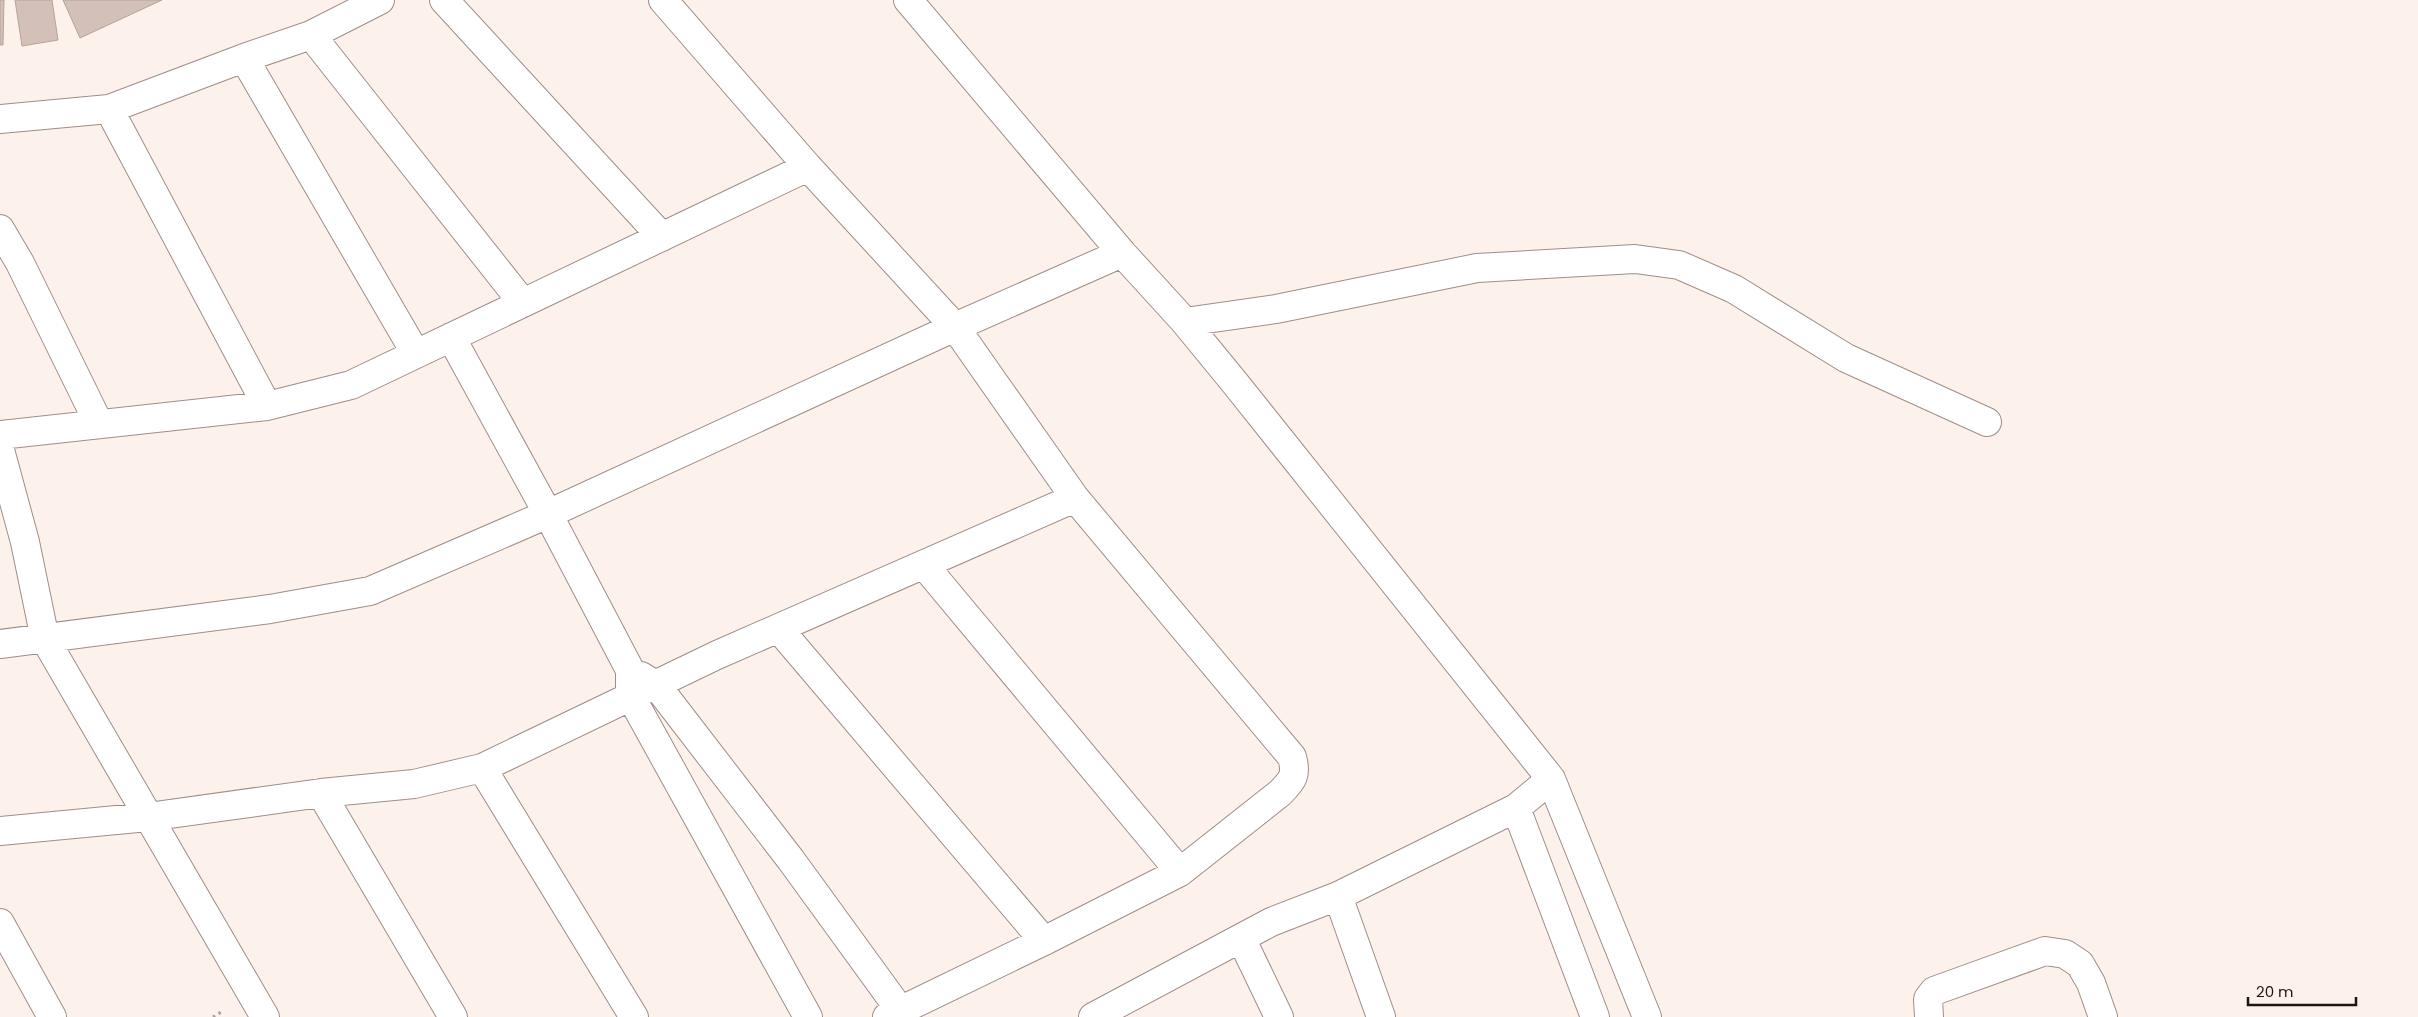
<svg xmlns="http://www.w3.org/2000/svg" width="2418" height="1017" viewBox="0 0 2418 1017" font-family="Poppins,sans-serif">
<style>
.building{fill:#d3c0b8;stroke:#b4a39b}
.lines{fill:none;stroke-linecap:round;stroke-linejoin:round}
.minor-casing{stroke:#9f8e86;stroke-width:30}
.path{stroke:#aaa09c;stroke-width:3;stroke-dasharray:2.5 4;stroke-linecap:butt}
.minor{stroke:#fff;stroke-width:28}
</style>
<rect width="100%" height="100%" fill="#fdf1ec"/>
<path class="building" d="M0 0H4L3 45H0Z
M15 0H52L58 40 22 46Z
M63 0H162L80 38Z"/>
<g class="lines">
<defs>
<path id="minor" d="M444 0 662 237
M663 0 808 167 955 327 1075 498 1292 757C1297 775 1293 780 1280 793L1180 872 1044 941 887 1017
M908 0 1122 253 1185 322 1235 383 1551 779 1647 1017
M311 35 523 303
M244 58 416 354
M109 109 267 406
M0 119 109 109 244 58 311 35 380 0
M0 229 20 263 99 424
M1185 322 1276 309 1477 268 1635 259 1679 265 1734 289 1846 358 1987 422
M451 337 548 514 630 670V695L808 1017
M0 435 267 406 351 385 808 167
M0 450 25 542 45 639 265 1017
M924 565 1180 872
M779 629 1044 941
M0 644 270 609 370 591 548 514 955 327 1122 253
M641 676 657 686 791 860 900 1010
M482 768 634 1017
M321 793 453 1017
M1516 808 1595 1017
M0 831 148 817 321 793 414 784 482 768 717 655 1075 498
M1338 896 1381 1017
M0 923 52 1017
M1241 938 1279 1017
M1093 1017 1271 922 1338 896 1516 808 1551 779
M1929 1017 1928 999 1934 991 2045 951 2065 954 2080 964 2091 983 2103 1017"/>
</defs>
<use href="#minor" class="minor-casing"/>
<path class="path" d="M213 1017 223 1011"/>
<use href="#minor" class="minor"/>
</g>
<path d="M2248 997v8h108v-8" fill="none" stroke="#1c1613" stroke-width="2.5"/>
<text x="2256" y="997" font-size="15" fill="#1c1613" stroke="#fdf1ec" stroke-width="4" paint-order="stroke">20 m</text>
</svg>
